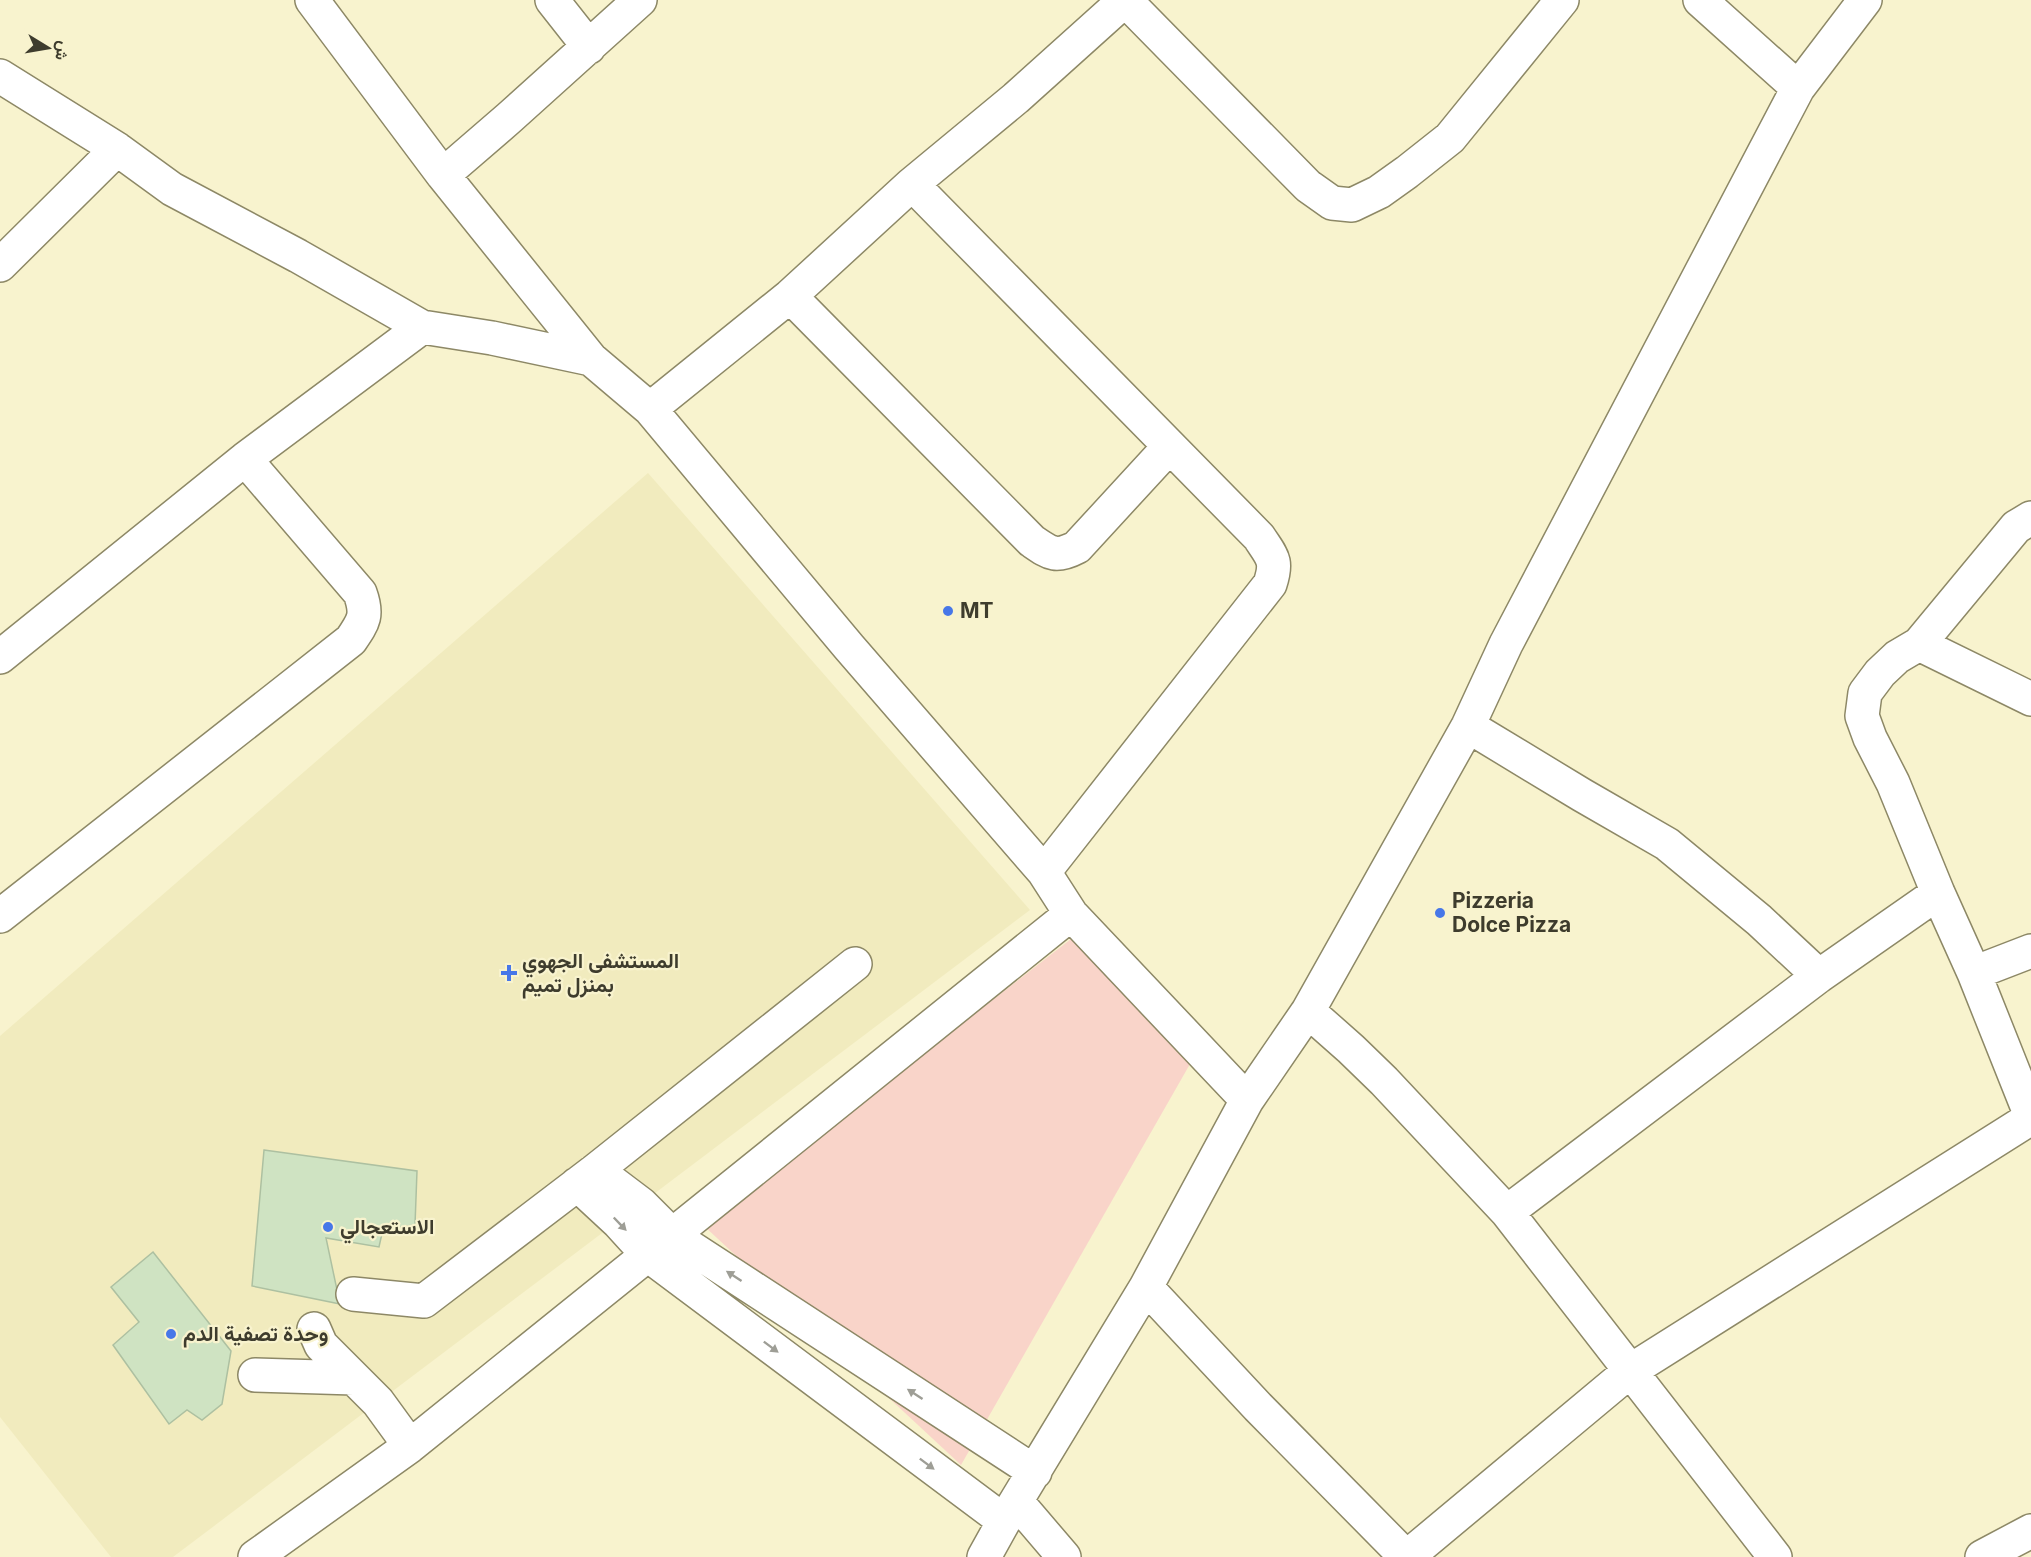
<svg xmlns="http://www.w3.org/2000/svg" width="2031" height="1557" viewBox="0 0 2031 1557" font-family="Inter,Vazirmatn,sans-serif">
<style>
.built{fill:#f1ebbe}
.green{fill:#f9d4c9}
.building{fill:#cfe3c2;stroke:#adc0a1;stroke-width:1.5}
.lines{fill:none;stroke-linecap:round;stroke-linejoin:round}
.minor-casing{stroke:#8d8866;stroke-width:36}
.minor{stroke:#fff;stroke-width:33}
.oneway{fill:#9e9e96}
.poi-dot{fill:#4777e8;stroke:#f8f3ce;stroke-width:2}
.labels{text-anchor:middle;stroke-width:4.5;stroke-linejoin:round;paint-order:stroke}
.poi-label{font-size:21px;font-weight:bold;fill:#3e3c2d;stroke:#f8f3ce;text-anchor:start}
</style>
<rect width="100%" height="100%" fill="#f8f3ce"/>
<path class="built" d="M648 473 1030 910 173 1557H111L0 1417V1036Z"/>
<path class="green" d="M1071 939 1190 1064 961 1465 703 1225Z"/>
<path class="building" d="M264 1150 417 1171 415 1225 383 1229 379 1247 326 1238 340 1304 252 1286Z
M153 1252 231 1351 222 1404 202 1420 187 1410 169 1424 113 1345 139 1322 111 1287Z"/>
<g class="lines">
<defs>
<path id="minor" d="M312 0 443 175 591 359 650 409 849 647 1044 872 1071 914 1247 1100
M552 0 589 47
M1125 0 1308 186 1332 203 1352 205 1379 192 1407 172 1450 138 1562 0
M1700 0 1798 88
M0 76 117 149 172 189 298 256 422 327 492 338 591 359
M443 175 509 118 640 0
M912 184 1259 537C1272 557 1278 560 1270 584L1044 872
M0 265 117 149
M790 296 1032 541C1051 554 1056 558 1077 547L1169 447
M650 409 790 296 912 184 1016 98 1125 0
M2031 518 2016 527 1919 644 1897 657 1880 673 1865 693 1862 716 1870 738 1893 783 1938 893 1974 973 2031 1116
M1919 644 2031 699
M0 657 245 459 422 327
M1468 726 1582 795 1667 844 1759 920 1819 976
M0 916 351 640C364 621 368 615 360 593L245 459
M1974 973 2031 951
M1308 1011 1351 1049 1384 1081 1507 1212 1775 1557
M596 1170 641 1204 673 1236 1035 1472
M577 1184 618 1222 648 1255 1004 1521
M1507 1212 1819 976 1938 893
M1146 1287 1258 1407 1406 1557
M353 1294 424 1301 596 1170 855 964
M314 1329 321 1345 378 1402 410 1446
M255 1375 354 1378
M1017 1502 1064 1557
M255 1557 410 1446 1071 914
M984 1557 1004 1521 1146 1287 1247 1100 1308 1011 1468 726 1506 644 1798 88 1865 0
M1407 1557 1630 1371 2031 1118
M1982 1557 2031 1531"/>
</defs>
<use href="#minor" class="minor-casing"/>
<use href="#minor" class="minor"/>
</g>
<defs><path id="oneway-solid" d="M-6-.8H1V-3.2L6.5 0L1 3.2V.8H-6Z" transform="scale(1.5)"/></defs>
<g class="oneway">
<use href="#oneway-solid" transform="translate(620 1224) rotate(46)"/>
<use href="#oneway-solid" transform="translate(734 1276) rotate(-147)"/>
<use href="#oneway-solid" transform="translate(771 1347) rotate(37)"/>
<use href="#oneway-solid" transform="translate(915 1394) rotate(-147)"/>
<use href="#oneway-solid" transform="translate(927 1464) rotate(37)"/>
</g>
<g class="poi-dot">
<circle cx="948" cy="611" r="6"/>
<circle cx="1440" cy="913" r="6"/>
<path d="M506 964h6v6h6v6h-6v6h-6v-6h-6v-6h6z"/>
<circle cx="328" cy="1227" r="6"/>
<circle cx="171" cy="1334" r="6"/>
</g>
<g class="labels">
<g class="poi-label">
<text x="960" y="618">MT</text>
<text x="1452" y="908">Pizzeria<tspan x="1452" dy="24">Dolce Pizza</tspan></text>
<text x="522" y="968">المستشفى الجهوي<tspan x="522" dy="24">بمنزل تميم</tspan></text>
<text x="340" y="1234">الاستعجالي</text>
<text x="183" y="1341">وحدة تصفية الدم</text>
</g>
</g>
<g transform="translate(48 48) rotate(101)" stroke="#f8f3ce" stroke-width="4.5" paint-order="stroke">
<path d="M0-4.5L10 22L0 15L-10 22Z" fill="#3e3c2d"/>
<text y="-9" font-size="16" font-weight="bold" text-anchor="middle" fill="#3e3c2d">ش</text>
</g>
</svg>
